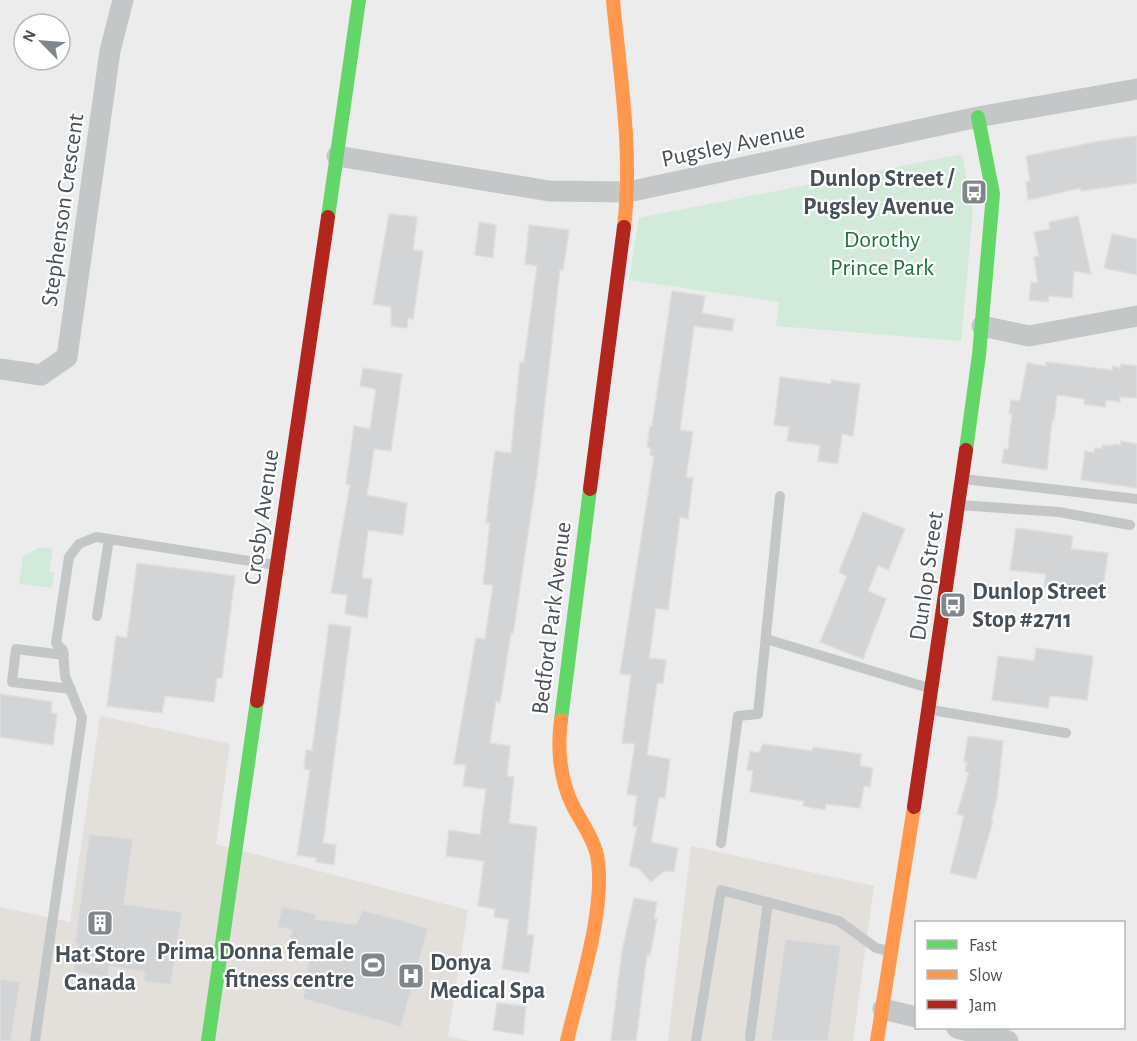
<svg xmlns="http://www.w3.org/2000/svg" width="1137" height="1041" viewBox="0 0 1137 1041" font-family="'Alegreya Sans',sans-serif">
<style>
.commercial{fill:#e3dfda}
.green{fill:#d2ead9}
.building{fill:#d3d4d5;stroke:#dededf;stroke-width:1.5}
.lines{fill:none;stroke-linecap:round;stroke-linejoin:round}
.lane{stroke:#c4c7c8;stroke-width:10}
.street{stroke:#c4c7c8;stroke-width:21}
.fast{stroke:#63d668;stroke-width:14}
.slow{stroke:#ff974d;stroke-width:14}
.jam{stroke:#b3261e;stroke-width:14}
.labels{text-anchor:middle;stroke-width:4.5;stroke-linejoin:round;paint-order:stroke}
.street-label{font-size:24px;fill:#465057;stroke:#fff}
.poi-label{font-size:24px;font-weight:bold;fill:#465057;stroke:#fff;text-anchor:end}
.park-label{font-size:24px;fill:#1e7040;stroke:#fff}
</style>
<rect width="100%" height="100%" fill="#edecec"/>
<path class="commercial" d="M100 716 230 744 216 844 468 910 448 1036 470 1041H0V907L70 922Z
M691 846 874 886 853 1041H668Z"/>
<path class="green" d="M962 154 973 212 961 341 776 326 779 302 629 280 639 218Z
M40 547 53 549 49 572 54 573 52 588 19 584 23 557Z"/>
<path class="building" d="M1137 136V183L1081 191 1080 188 1028 200 1026 182 1030 181 1026 156 1100 141Z
M389 214 417 217 413 250 423 251 413 319 408 318 407 328 391 326V307L373 304Z
M1078 216 1091 274 1074 271 1072 298 1049 296 1048 302 1029 300 1031 282 1038 283 1034 257 1039 256 1034 232 1050 229 1049 222Z
M479 222 496 225 493 258 475 255Z
M529 225 569 230 563 270 560 269 537 474 513 634 511 633 500 702 496 701 490 743 510 746 507 776 514 777 509 823 537 827 527 934 534 935 529 973 502 969 509 919 494 917 495 909 478 906 484 861 446 856 449 830 480 835 486 789 463 786 466 765 454 764 476 638 485 639 493 585 483 584 490 523H486L495 451 511 453 520 362H524L537 266 525 264Z
M1112 234 1137 239V275L1104 268Z
M672 291 705 296 702 313 734 319 732 331 694 326 680 430 693 432 686 477 693 478 688 519 680 517 668 610 656 608 649 658 666 660 663 684 657 683 647 755 670 759 665 798 659 797 651 842 678 848 674 872 664 871 651 882 638 868 629 866 637 827 633 826 637 796 627 794 635 744 622 743 631 675 620 674 654 456 650 455 651 448 647 447 650 426H652Z
M1046 362 1112 370 1113 366 1120 368 1121 364 1137 366V398L1120 397V402L1106 400 1105 407 1084 404 1085 399 1057 395 1054 420H1052L1047 470 1002 463 1004 449 1008 450 1012 414H1009L1011 400 1020 401 1027 363 1046 366Z
M363 368 402 374 391 451 374 449 367 495 407 503 403 535 368 530 362 578 372 579 367 618 345 614 347 595 331 593 350 485 346 484 354 426 370 429 376 389 360 386Z
M780 377 831 384V380L860 384 853 436 842 434 838 464 818 461 820 445 787 441 789 427 774 425Z
M1121 441 1137 444V488L1081 480 1085 451 1094 453 1095 448 1102 449 1103 445 1113 446V444L1121 445Z
M863 512 905 529 888 570 878 565 868 591 886 599 863 659 820 642 847 576 839 572Z
M1016 528 1073 536 1071 549 1108 553 1102 595 1044 587 1046 574 1010 570Z
M137 563 235 576 222 678H217L214 702 165 696 162 713 107 706 116 636 127 638Z
M329 624 351 627 323 843 336 845 334 865 316 862 317 858 297 855 310 770 304 769 306 750 312 751Z
M1036 648 1093 656 1087 700 1050 696 1048 708 992 700 998 656 1034 661Z
M0 694 52 702 51 713 57 714 53 745 0 737Z
M968 736 1003 741 997 799 991 820 993 821 976 879 950 873 964 816 957 814 969 772H965L967 762H964Z
M763 744 812 751 813 747 861 754 860 766 873 768 870 787 864 786 860 808 826 804 825 810 803 806 804 801 750 792 753 771 747 770 750 751 759 753Z
M89 834 133 839 124 904 182 912 171 985 144 981 145 972 109 966 108 977 74 972 78 943H75Z
M634 898 657 902 654 919H657L650 955 647 954 636 1041H611L622 951Z
M282 906 316 914 315 919 356 924 363 910 428 928 401 1027 303 999 309 956 287 949 292 930 277 927Z
M785 939 841 946 828 1041H771Z
M0 979 20 982 11 1041H0Z
M497 1003 526 1006 523 1035 493 1030Z"/>
<g class="lines">
<path class="lane" d="M963 479 1137 499
M959 505 1059 512 1130 525
M97 616 109 539
M766 639 929 688
M64 655 16 649 12 682 71 689
M932 710 1066 733
M721 843 738 716 758 714 780 496
M750 1038 768 902
M35 1041 82 718 65 676 63 650 56 643 69 557 79 544 96 537 275 565
M696 1041 721 890 839 921 876 948 890 951"/>
<path class="street" d="M337 156 549 191 628 192 978 117 1137 89
M982 326 1029 336 1137 316
M0 369 41 375 67 357 110 51 123 0
M883 1009 916 1017
M957 1028 1008 1041"/>
<path class="fast" d="M328 217 359 0
M966 450 979 355 993 194 978 117
M561 720 590 489
M208 1041 257 701"/>
<path class="slow" d="M613 0C620 76 633 151 624 227
M561 720C557 748 560 780 573 806 581 822 593 837 597 855 607 907 579 989 567 1041
M877 1041 914 807"/>
<path class="jam" d="M590 489 624 227
M257 701 328 217
M914 807 966 450"/>
</g>
<defs>
<symbol id="bus-square" viewBox="-11 -11 22 22"><rect x="-9" y="-9" width="18" height="18" rx="4" fill="#80878b" stroke="#fff"/><path d="M-5-6H5V4H4V6H2V4H-2V6H-4V4H-5ZM-3.5-4V0h7V-4ZM-3.5 1.2v1.5H-2V1.2ZM2 1.2v1.5H3.5V1.2Z" fill="#fff"/></symbol>
<symbol id="building-square" viewBox="-11 -11 22 22"><rect x="-9" y="-9" width="18" height="18" rx="4" fill="#80878b" stroke="#fff"/><path d="M-4-6H4V6H1V3H-1V6H-4ZM-2.5-4.3h1.7v1.8h-1.7ZM.8-4.3h1.7v1.8H.8ZM-2.5-1h1.7V.8h-1.7ZM.8-1h1.7V.8H.8Z" fill="#fff"/></symbol>
<symbol id="stadium-square" viewBox="-11 -11 22 22"><rect x="-9" y="-9" width="18" height="18" rx="4" fill="#80878b" stroke="#fff"/><path d="M0-5a6.5 5 0 1 0 0 10a6.5 5 0 1 0 0-10ZM-3.5-1.8h7v3.6h-7Z" fill="#fff"/></symbol>
<symbol id="hospital-square" viewBox="-11 -11 22 22"><rect x="-9" y="-9" width="18" height="18" rx="4" fill="#80878b" stroke="#fff"/><path d="M-5-5h3v3.5h4V-5h3V5h-3V1.5h-4V5h-3Z" fill="#fff"/></symbol>
</defs>
<g fill-rule="evenodd">
<use href="#bus-square" x="959" y="177" width="30" height="30"/>
<use href="#bus-square" x="938" y="590" width="30" height="30"/>
<use href="#building-square" x="85" y="908" width="30" height="30"/>
<use href="#stadium-square" x="358" y="950" width="30" height="30"/>
<use href="#hospital-square" x="396" y="961" width="30" height="30"/>
</g>
<g class="labels">
<g class="street-label">
<text transform="translate(733 144) rotate(-12)" y="8">Pugsley Avenue</text>
<text transform="translate(62 210) rotate(-82)" y="8">Stephenson Crescent</text>
<text transform="translate(261 517) rotate(-82)" y="8">Crosby Avenue</text>
<text transform="translate(926 576) rotate(-82)" y="8">Dunlop Street</text>
<text transform="translate(551 618) rotate(-83)" y="8">Bedford Park Avenue</text>
</g>
<g class="poi-label">
<text x="954" y="186">Dunlop Street /<tspan x="954" dy="28">Pugsley Avenue</tspan></text>
<text x="972" y="599" text-anchor="start">Dunlop Street<tspan x="972" dy="28">Stop #2711</tspan></text>
<text x="354" y="959">Prima Donna female<tspan x="354" dy="28">fitness centre</tspan></text>
<text x="100" y="962" text-anchor="middle">Hat Store<tspan x="100" dy="28">Canada</tspan></text>
<text x="430" y="970" text-anchor="start">Donya<tspan x="430" dy="28">Medical Spa</tspan></text>
</g>
<g class="park-label">
<text x="882" y="247">Dorothy<tspan x="882" dy="28">Prince Park</tspan></text>
</g>
</g>
<rect x="915" y="921" width="210" height="108" fill="#ffffff" stroke="#b5b9bc" stroke-width="1.5"/>
<rect x="927" y="940" width="30" height="9" fill="#63d668" stroke="#b5b9bc" stroke-width="1.5"/>
<text x="969" y="951" font-size="18" fill="#465057">Fast</text>
<rect x="927" y="970" width="30" height="9" fill="#ff974d" stroke="#b5b9bc" stroke-width="1.5"/>
<text x="969" y="981" font-size="18" fill="#465057">Slow</text>
<rect x="927" y="1000" width="30" height="9" fill="#b3261e" stroke="#b5b9bc" stroke-width="1.5"/>
<text x="969" y="1011" font-size="18" fill="#465057">Jam</text>
<g transform="translate(42 42) rotate(295)"><circle r="28" fill="#ffffff" stroke="#b5b9bc" stroke-width="1.5"/>
<path d="M0-4.5L10 22L0 15L-10 22Z" fill="#80878b"/>
<text y="-9" font-size="16" font-weight="bold" text-anchor="middle" fill="#465057">N</text>
</g>
</svg>
